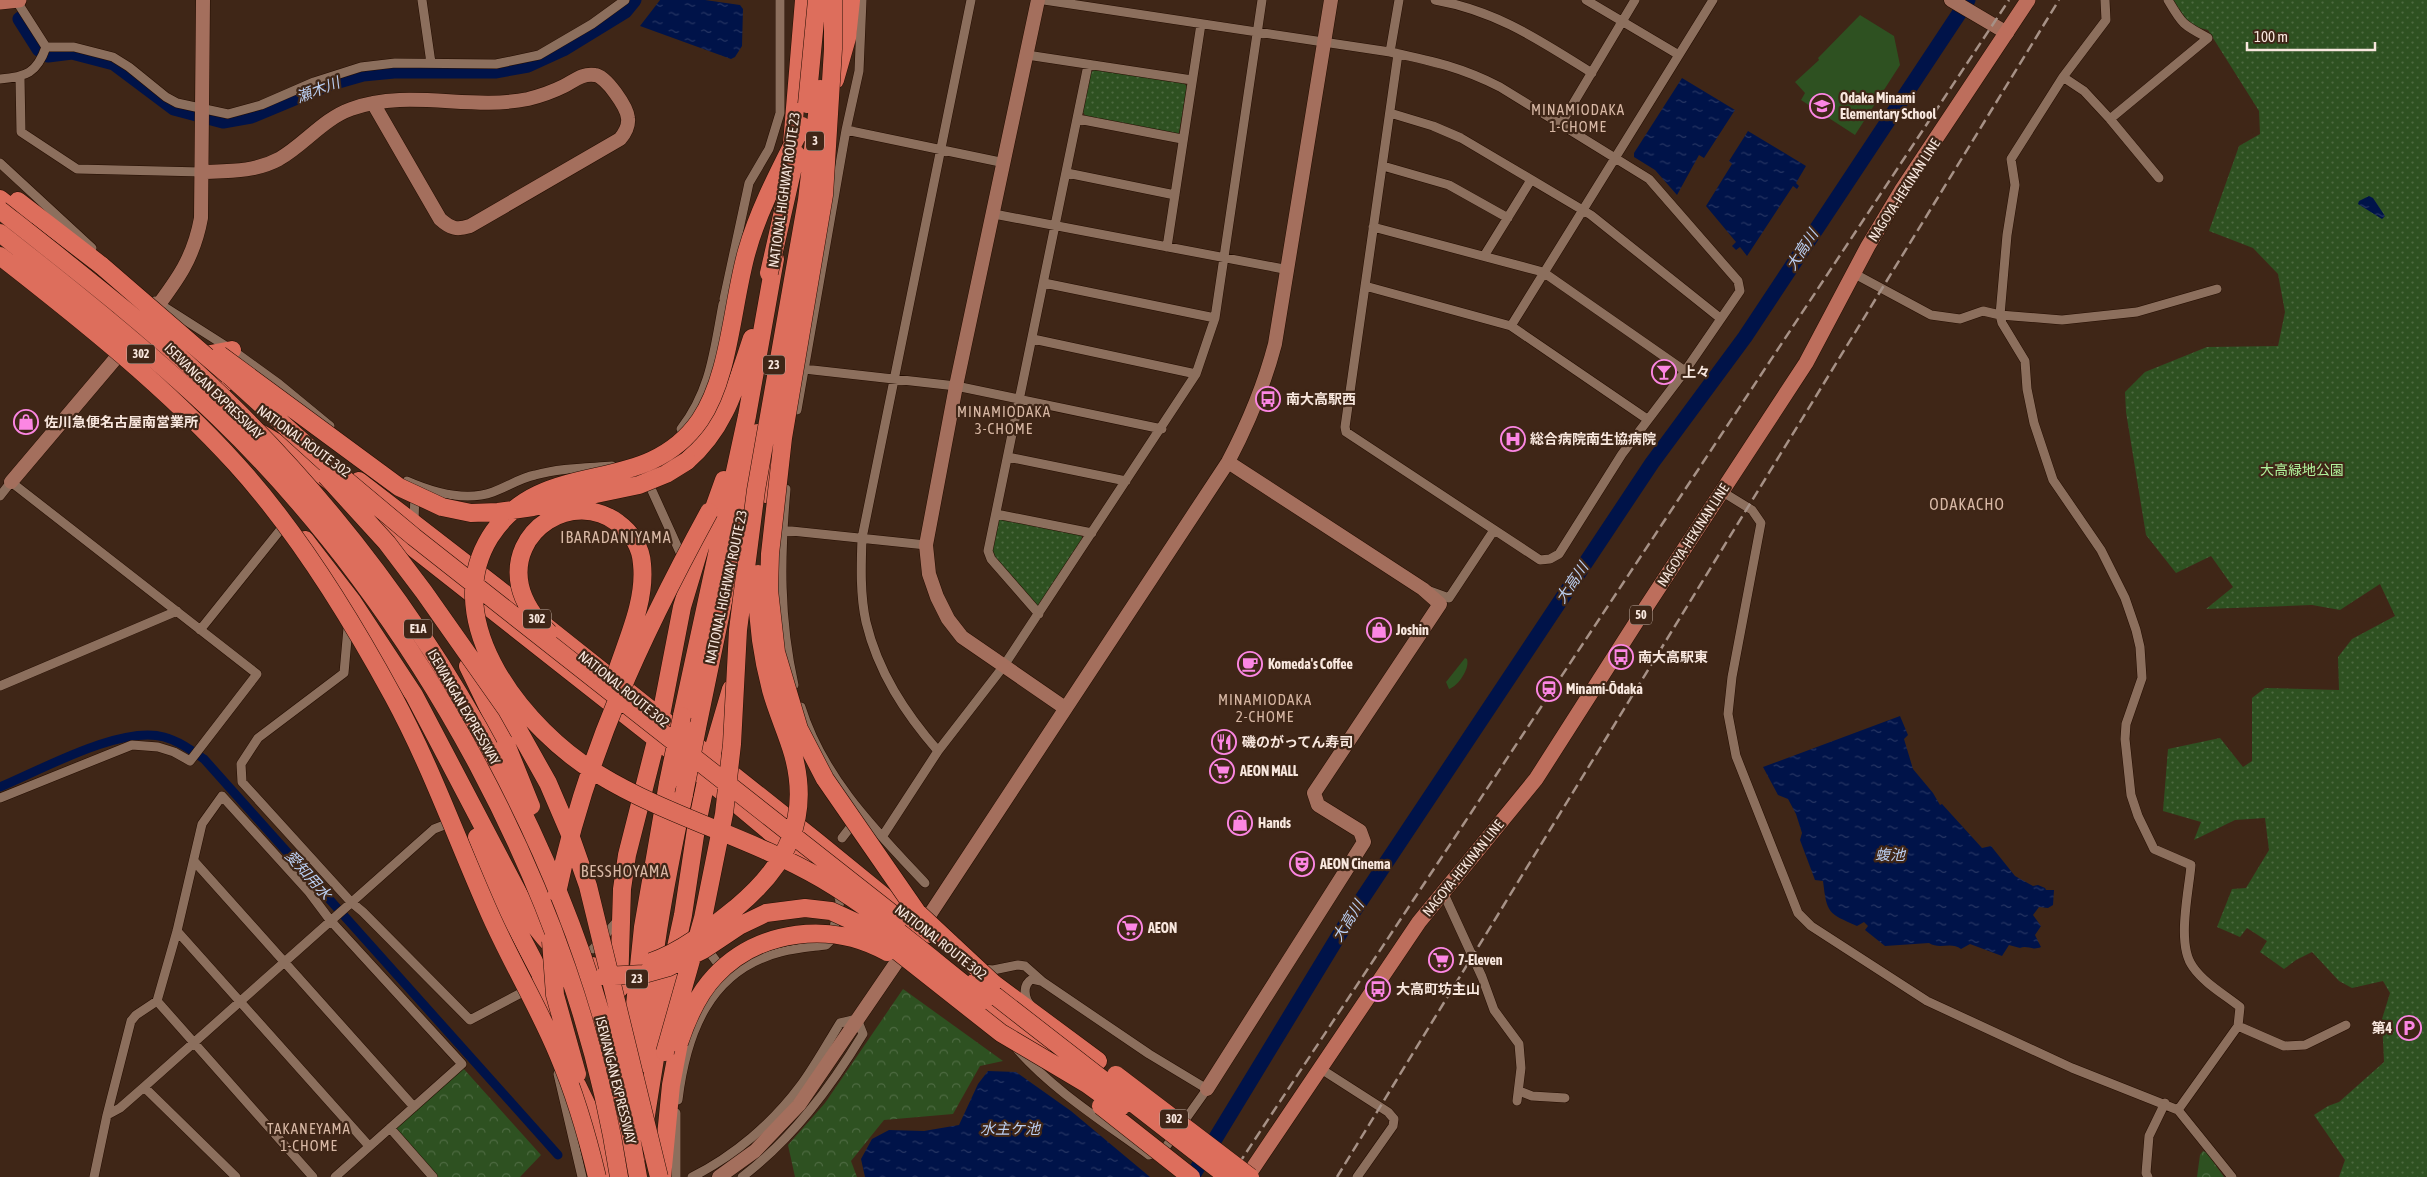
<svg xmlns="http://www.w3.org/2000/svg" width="2427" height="1177" viewBox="0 0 2427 1177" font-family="'Asap Condensed','Noto Sans JP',sans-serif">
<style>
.grass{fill:#2e5121}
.forest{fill:url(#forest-crowns)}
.park{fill:url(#park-dots)}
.water{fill:url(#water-ripples)}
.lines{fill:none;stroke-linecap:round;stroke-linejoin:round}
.canal{stroke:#001349;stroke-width:9}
.river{stroke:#001349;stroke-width:15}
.street-casing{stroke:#250e02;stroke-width:10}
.secondary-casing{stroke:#250e02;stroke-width:15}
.primary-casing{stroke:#250e02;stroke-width:16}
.highway-casing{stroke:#250e02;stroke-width:19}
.street{stroke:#8c6f5d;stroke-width:9}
.secondary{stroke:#a46f5d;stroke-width:14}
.primary{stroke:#bd6e5c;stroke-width:15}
.highway{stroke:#dd6e5c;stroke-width:18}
.rail{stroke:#a69186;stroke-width:2.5;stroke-dasharray:10 5;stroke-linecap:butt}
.highway-bridge-casing{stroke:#250e02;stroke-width:19;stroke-linecap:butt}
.highway-bridge{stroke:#dd6e5c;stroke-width:18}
.labels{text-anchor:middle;stroke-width:4.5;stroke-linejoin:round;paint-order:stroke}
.shield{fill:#3f2617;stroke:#c0ada2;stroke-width:1}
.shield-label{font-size:12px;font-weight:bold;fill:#f8e7de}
.poi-label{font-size:14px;font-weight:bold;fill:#f8e7de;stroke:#3f2617;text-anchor:start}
.street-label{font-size:14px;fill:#f8e7de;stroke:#3f2617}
.park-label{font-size:14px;fill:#b1f39c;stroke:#3f2617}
.water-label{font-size:15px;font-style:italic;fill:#bbcff2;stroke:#3f2617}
.neighbourhood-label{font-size:15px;letter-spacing:1px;fill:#d8b8a5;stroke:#3f2617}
.quarter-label{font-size:16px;letter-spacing:1px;fill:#d8b8a5;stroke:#3f2617}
</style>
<defs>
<pattern id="forest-crowns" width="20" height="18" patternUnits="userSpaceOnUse" patternTransform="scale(1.25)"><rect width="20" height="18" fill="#2e5121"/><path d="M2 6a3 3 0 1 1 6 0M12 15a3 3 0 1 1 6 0" fill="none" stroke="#4d6a41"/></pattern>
<pattern id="park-dots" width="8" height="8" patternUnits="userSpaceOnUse" patternTransform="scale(1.25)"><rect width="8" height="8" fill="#2e5121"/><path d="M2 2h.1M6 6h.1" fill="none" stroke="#4d6a41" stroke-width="1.8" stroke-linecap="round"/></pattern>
<pattern id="water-ripples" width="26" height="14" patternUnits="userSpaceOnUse" patternTransform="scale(1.25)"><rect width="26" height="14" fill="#001349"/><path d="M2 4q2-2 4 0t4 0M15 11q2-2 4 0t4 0" fill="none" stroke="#263563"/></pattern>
</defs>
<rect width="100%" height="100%" fill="#3f2617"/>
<path class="grass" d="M1860 15 1894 36 1900 65 1855 135 1801 100 1805 93 1795 82 1819 60 1818 58Z
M1465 658 1467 659C1470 669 1458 686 1449 689L1446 682Z"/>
<path class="forest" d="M903 989 1003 1061 980 1066 953 1114 884 1120 851 1161 857 1177H795L788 1145 825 1103Z
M463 1068 541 1155 520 1177H437L397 1130V1128Z
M2203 1151 2207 1153 2224 1177H2197L2200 1155Z"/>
<path class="park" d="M2171 0H2427V1177H2339L2345 1160 2314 1115 2328 1106 2339 1102 2384 1062 2382 1019 2390 993 2383 981 2352 988 2339 981 2312 952 2296 960 2284 969 2260 952 2267 941 2247 928 2240 937 2217 927 2232 889 2246 888 2269 850 2265 818 2235 820 2194 840 2201 822 2163 811 2168 749 2220 738 2243 767 2252 761V698L2265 688 2339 690 2338 657 2352 639 2395 616 2380 584 2340 610 2312 605 2206 609 2233 587 2211 556 2176 573 2146 535 2126 412 2125 392 2145 372 2207 347 2278 346 2285 312 2278 274 2253 248 2209 231 2239 146 2260 134 2259 111 2208 30 2188 25Z
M1095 70 1183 83 1187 86 1179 133 1177 135 1086 117 1083 112 1091 72Z
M1001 519 1081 535 1083 540 1040 605H1036L991 552 998 521Z"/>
<path class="water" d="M660 0H705L740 5 743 9 742 46 735 57 731 59 640 26Z
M1682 78 1735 110 1704 158 1699 155 1677 195 1655 170 1634 157V153Z
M1748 131 1806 166 1796 183 1799 186 1797 189 1793 186 1747 256 1740 247 1736 250 1732 246 1736 242 1706 206 1732 164 1729 161Z
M2369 196 2373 198 2385 216 2382 219 2358 204 2359 201Z
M1900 716 1908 735 1904 739 1913 769 1933 793 1940 805 1942 804 1982 848 1991 846 2015 876 2033 886 2038 885 2045 888 2046 890H2054L2053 905 2048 908 2039 907 2033 915 2041 926 2035 935 2041 947C2033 951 2027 945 2020 948L2009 945 2002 956 1970 944 1961 949C1951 941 1940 950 1929 943L1885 946 1865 930 1868 926 1864 922 1857 926C1828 913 1827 914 1823 881L1815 880 1800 840 1802 833 1796 814 1788 799 1778 795 1763 767Z
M988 1071 1016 1072 1071 1111 1150 1177H865L861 1159 872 1139 889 1130 924 1131 959 1125 978 1084Z"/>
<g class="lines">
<path class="canal" d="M0 787C41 770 121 725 164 737 179 741 191 750 204 759L558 1155"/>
<path class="river" d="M20 19 39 49 48 55 72 52 114 63 174 108 223 121 251 116 328 84 363 74 394 71H495L528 65 563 49 625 11 634 0
M1192 1177 1350 917 1652 463 1745 337 1968 0"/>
<defs>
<path id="street" d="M16 0 46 47H74L113 57 129 67 166 97 177 103 228 114 261 105 314 82 361 67 395 63 496 64 539 55 592 24 625 0
M422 0 431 63
M1044 0 1390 52C1432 61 1461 67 1500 87L1649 179 1738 281 1740 291 1685 371 1622 454 1559 554 1550 559 1540 560 1346 432 1345 427 1398 54
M1435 0C1497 11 1539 40 1592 73
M1586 0 1679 55
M2105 0 2106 20 2063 77 2011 159 2015 185 2007 235 2000 315 2002 323 2025 361 2027 389 2034 423 2053 480 2101 550 2125 598 2136 630 2140 647 2142 678 2126 724 2125 739 2131 795 2138 816 2154 849 2191 865C2189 891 2176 945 2193 967 2204 983 2225 995 2240 1007L2238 1026 2178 1110
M1390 52 1399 0
M1027 55 1192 80
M2063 77 2084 91 2110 119 2208 38C2183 25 2182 24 2168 0
M20 78 21 132 77 169 202 172
M0 79C26 77 37 73 46 47
M1390 113 1433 126 1461 138 1591 215 1720 318
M1078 119 1182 139
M2110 119 2159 178
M1561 124 1635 0
M846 130 1005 163
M0 163 92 248
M1383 166 1449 185 1508 218
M1067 173 1175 195
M994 214 1289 270
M1373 227 1543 272 1685 371
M1167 247 1201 24
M1484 256 1531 180
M1853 273 1931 315 1960 319 1983 311 2000 315 2062 320 2137 312 2217 289
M1044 283 1215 318
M1365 286 1511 326 1647 419
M724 299 749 183 769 149 780 113V0
M155 301 232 350 279 384 330 426
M1511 326 1713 0
M1033 339 1196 374
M804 369 956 386 1162 429
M797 410 846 130 859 71 862 0
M681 429C711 390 714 351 723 304
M1008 457 1126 481
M639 462 683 559
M407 481C432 492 465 502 493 492 507 487 520 478 535 475 560 468 586 468 612 466
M786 489C780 557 779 618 794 685
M1721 491 1752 510 1761 523 1732 677 1728 714 1736 756 1798 913 1811 926 1927 1001 2072 1068 2178 1110 2232 1177
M0 496 11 482 257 674 190 761 174 752 158 747 132 745 0 798
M996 514 1092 533
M414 522 415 493
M782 530 926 545
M1427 590 1449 598 1494 530
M1039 614 991 559 988 551 1088 65
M348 628 344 673 258 738 241 764 242 782 351 902 363 912 470 1020 523 992
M200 630 281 529
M0 686 177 611
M801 707C823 778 876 831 925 883
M938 751C905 713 878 672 866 622 860 595 861 566 862 538L971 0
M882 837 938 751 1003 667 1196 374 1215 318 1262 0
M842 838 856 820
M194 861 414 1107
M1443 892 1482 977 1494 1010 1519 1044 1521 1068 1517 1101
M177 931 369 1146
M705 946 724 972
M593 949 619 919
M982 969 993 970 1018 965 1025 966 1043 982 1149 1054 1207 1089 1163 1151 1149 1155C1104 1122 1054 1091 1017 1049
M157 1001 313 1177
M1031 1006C1024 998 1022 985 1032 979L1041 981
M2238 1026 2284 1046 2305 1045 2346 1025
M1321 1069 1388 1112 1394 1119 1393 1126 1357 1177
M558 1074 582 1177
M144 1087 236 1177
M1519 1091 1532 1096 1565 1098
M678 1100C686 1034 709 970 781 952 796 948 811 947 826 945L831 940 840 901 837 891
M107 1115 120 1108 144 1087 434 829 447 824
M390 1128 433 1177
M94 1177 107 1115 131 1021 136 1015 157 1001 177 931 202 824 222 796 309 892 330 920 462 1064 335 1177
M676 1177V1113
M692 1177C734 1156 773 1123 801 1085 815 1066 827 1044 840 1023L857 1019 863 1034C830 1088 793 1138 742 1177
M2148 1177 2146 1173 2149 1136 2165 1103"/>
<path id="secondary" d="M1038 0 956 386 926 545 929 574 937 597 948 619 962 637 1065 708
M1951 0 2007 33
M202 172C229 171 255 172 279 159 305 144 323 119 351 109 408 88 470 111 528 99 540 96 552 92 564 86 574 81 582 73 595 75 606 76 627 107 628 118 629 126 625 133 620 139L470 226C457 230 451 229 440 219L373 103
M148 319C174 284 193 262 201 218L203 0
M11 482 127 345
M921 928 1228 462C1248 424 1264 386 1275 344L1331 0
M1207 1089 1364 842 1360 831 1318 805 1314 793 1440 604 1423 589 1228 462
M719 1177 755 1151 799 1105 907 947"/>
<path id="primary" d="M0 2 19 0
M1247 1177 1419 922 1536 779 1637 621 1806 363 1868 246 1901 191 2028 0"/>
<path id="highway" d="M835 80 847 38 851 0
M792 144 804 0
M0 199 24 218
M18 201 102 266
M175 343 225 383
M205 355 232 350
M260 433 291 451 337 487
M687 461C726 427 736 385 752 338
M359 481 495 586 816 841 930 934
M766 494 769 455
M359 505 707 779 819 873
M305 540 352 601 414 695 536 927C557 955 569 963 603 968
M468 666 506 744
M682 716 747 416 775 259
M697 728 758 433
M477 837 506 908 540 973 552 1015
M982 975 1098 1061
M619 989 622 889 627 855 656 741 682 607 700 547 724 480
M984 1000 1065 1064
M630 1054 643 927 668 783
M644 1063C648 973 665 883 684 794
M577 1085 594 1120 602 1174
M640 1153 664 1002 683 915 696 829 711 757 731 689
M662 1177 671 1085 679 1043"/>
</defs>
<use href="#street" class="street-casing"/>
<use href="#secondary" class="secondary-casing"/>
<use href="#primary" class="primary-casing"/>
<use href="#highway" class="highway-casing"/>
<use href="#street" class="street"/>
<use href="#secondary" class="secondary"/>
<use href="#primary" class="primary"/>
<use href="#highway" class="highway"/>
<path class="rail" d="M1230 1177 2009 0
M1337 1177 2059 0"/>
<defs>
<path id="highway-bridge" d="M833 0V49L824 195 783 438 770 554 769 590 776 652 799 729 825 779 917 912 993 983
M807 104 817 0
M802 126C782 166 759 208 747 251 732 303 730 376 700 420 644 501 543 453 490 537 437 623 526 731 598 774 668 817 750 837 822 879 880 913 931 959 984 1000
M0 210C80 273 160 335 233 407 441 612 592 887 638 1177
M0 233C75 292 149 351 218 417 419 611 577 899 619 1177
M0 256C82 320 166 387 236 464 297 531 350 617 393 696 431 766 457 840 489 912 510 960 538 1006 558 1054 575 1094 587 1135 597 1177
M102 266 228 375
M769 273 796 154
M220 355 399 487 442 507 471 513 498 512 533 507 639 485 666 474 687 461
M221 368 328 465 414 537 899 919
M326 476 387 543 424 592 507 710 548 783 569 832 588 886 659 1177
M549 633C536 620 524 604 520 586 508 530 573 489 618 523 632 533 641 548 642 564 646 601 627 640 616 674
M506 744 531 806
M668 783 682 716
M684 794 697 728
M557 893C586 753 641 637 709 512
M551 941 555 995 577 1074
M651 962C683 951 711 928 737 907 786 866 811 819 793 754 787 733 777 712 771 690 761 652 756 613 758 574
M604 976 644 974 669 967 703 950 739 926 766 913 805 908 831 911 868 928 1001 1033 1087 1084 1120 1108
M976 981 1228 1177
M679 1043C687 1019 697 995 715 976 759 929 832 921 887 952
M665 1052 703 918 724 814 732 744 738 630 756 490 807 200 820 89
M1116 1075 1250 1177
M1101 1106 1191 1177"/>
</defs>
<use href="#highway-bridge" class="highway-bridge-casing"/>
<use href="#highway-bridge" class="highway-bridge"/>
</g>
<defs>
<symbol id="school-ring" viewBox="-11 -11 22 22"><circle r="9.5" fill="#3f2617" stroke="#fc86e3" stroke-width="1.5"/><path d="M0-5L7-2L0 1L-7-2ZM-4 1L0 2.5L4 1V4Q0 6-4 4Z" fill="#fc86e3"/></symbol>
<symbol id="bar-ring" viewBox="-11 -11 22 22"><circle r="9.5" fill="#3f2617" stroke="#fc86e3" stroke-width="1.5"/><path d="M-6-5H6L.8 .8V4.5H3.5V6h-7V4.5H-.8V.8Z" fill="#fc86e3"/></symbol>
<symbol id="bus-ring" viewBox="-11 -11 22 22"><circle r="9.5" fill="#3f2617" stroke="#fc86e3" stroke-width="1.5"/><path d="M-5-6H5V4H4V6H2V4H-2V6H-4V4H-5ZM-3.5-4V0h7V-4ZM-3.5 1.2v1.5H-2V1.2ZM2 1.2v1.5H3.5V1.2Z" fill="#fc86e3"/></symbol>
<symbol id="shop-ring" viewBox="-11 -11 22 22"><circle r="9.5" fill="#3f2617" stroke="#fc86e3" stroke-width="1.5"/><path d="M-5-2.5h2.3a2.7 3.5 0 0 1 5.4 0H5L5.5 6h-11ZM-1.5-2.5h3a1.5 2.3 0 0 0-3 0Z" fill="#fc86e3"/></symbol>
<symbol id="hospital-ring" viewBox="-11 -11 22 22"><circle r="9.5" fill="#3f2617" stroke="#fc86e3" stroke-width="1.5"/><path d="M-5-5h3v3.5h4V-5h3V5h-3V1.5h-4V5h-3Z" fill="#fc86e3"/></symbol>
<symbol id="cafe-ring" viewBox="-11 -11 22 22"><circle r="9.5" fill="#3f2617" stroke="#fc86e3" stroke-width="1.5"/><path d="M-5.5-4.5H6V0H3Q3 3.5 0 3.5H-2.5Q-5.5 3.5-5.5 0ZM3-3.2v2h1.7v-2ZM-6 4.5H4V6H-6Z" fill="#fc86e3"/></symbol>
<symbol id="station-ring" viewBox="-11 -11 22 22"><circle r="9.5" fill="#3f2617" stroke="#fc86e3" stroke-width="1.5"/><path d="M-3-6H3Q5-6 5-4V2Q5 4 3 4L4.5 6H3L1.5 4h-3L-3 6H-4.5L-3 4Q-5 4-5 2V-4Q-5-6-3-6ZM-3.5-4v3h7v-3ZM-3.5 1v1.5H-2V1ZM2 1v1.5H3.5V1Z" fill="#fc86e3"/></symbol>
<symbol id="restaurant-ring" viewBox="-11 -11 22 22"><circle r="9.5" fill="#3f2617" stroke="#fc86e3" stroke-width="1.5"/><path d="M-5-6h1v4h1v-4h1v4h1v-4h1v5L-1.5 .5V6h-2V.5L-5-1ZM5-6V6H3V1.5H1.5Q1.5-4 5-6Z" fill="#fc86e3"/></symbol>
<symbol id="supermarket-ring" viewBox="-11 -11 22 22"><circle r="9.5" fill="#3f2617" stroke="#fc86e3" stroke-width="1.5"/><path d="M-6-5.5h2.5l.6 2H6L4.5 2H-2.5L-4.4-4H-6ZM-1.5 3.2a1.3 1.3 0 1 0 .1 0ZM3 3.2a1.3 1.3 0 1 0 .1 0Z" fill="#fc86e3"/></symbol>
<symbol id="theatre-ring" viewBox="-11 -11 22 22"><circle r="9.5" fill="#3f2617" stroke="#fc86e3" stroke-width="1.5"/><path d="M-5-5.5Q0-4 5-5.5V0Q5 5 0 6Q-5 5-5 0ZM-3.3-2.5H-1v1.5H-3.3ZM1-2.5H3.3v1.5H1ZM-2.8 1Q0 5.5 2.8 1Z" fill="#fc86e3"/></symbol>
<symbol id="parking-ring" viewBox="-11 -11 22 22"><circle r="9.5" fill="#3f2617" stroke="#fc86e3" stroke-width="1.5"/><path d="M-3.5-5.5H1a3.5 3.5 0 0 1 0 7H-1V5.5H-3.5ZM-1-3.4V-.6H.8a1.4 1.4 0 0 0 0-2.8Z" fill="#fc86e3"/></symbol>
</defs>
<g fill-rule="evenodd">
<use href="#school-ring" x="1808" y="92" width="28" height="28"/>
<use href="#bar-ring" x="1650" y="358" width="28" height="28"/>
<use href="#bus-ring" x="1254" y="385" width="28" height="28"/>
<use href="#shop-ring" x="12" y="408" width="28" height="28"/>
<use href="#hospital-ring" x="1499" y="425" width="28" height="28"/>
<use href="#shop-ring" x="1365" y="616" width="28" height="28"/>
<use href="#bus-ring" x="1607" y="643" width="28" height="28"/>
<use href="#cafe-ring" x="1236" y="650" width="28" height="28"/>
<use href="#station-ring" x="1535" y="675" width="28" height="28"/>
<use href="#restaurant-ring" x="1210" y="728" width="28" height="28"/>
<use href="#supermarket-ring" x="1208" y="757" width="28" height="28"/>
<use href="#shop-ring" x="1226" y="809" width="28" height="28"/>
<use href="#theatre-ring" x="1288" y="850" width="28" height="28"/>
<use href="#supermarket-ring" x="1116" y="914" width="28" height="28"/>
<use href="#supermarket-ring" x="1427" y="946" width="28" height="28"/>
<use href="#bus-ring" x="1364" y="975" width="28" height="28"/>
<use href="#parking-ring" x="2395" y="1014" width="28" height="28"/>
</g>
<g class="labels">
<g class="shield">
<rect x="806" y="131.5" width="18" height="19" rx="4"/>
<rect x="127" y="344.5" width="28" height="19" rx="4"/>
<rect x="763" y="355.5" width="22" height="19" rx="4"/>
<rect x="1630" y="605.5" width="22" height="19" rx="4"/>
<rect x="523" y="609.5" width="28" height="19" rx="4"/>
<rect x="404" y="619.5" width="28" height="19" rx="4"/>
<rect x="626" y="969.5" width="22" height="19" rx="4"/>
<rect x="1160" y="1109.5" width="28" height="19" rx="4"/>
</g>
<g class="shield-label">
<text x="815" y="145">3</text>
<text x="141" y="358">302</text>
<text x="774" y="369">23</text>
<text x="1641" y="619">50</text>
<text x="537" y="623">302</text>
<text x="418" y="633">E1A</text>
<text x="637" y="983">23</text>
<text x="1174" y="1123">302</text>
</g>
<g class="poi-label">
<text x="1840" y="103">Odaka Minami<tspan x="1840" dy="16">Elementary School</tspan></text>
<text x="1682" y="377">上々</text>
<text x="1286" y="404">南大高駅西</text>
<text x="44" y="427">佐川急便名古屋南営業所</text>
<text x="1530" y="444">総合病院南生協病院</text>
<text x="1396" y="635">Joshin</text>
<text x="1638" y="662">南大高駅東</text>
<text x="1268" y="669">Komeda's Coffee</text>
<text x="1566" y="694">Minami-Ōdaka</text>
<text x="1242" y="747">磯のがってん寿司</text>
<text x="1240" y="776">AEON MALL</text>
<text x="1258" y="828">Hands</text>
<text x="1320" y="869">AEON Cinema</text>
<text x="1148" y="933">AEON</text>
<text x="1458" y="965">7-Eleven</text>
<text x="1396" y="994">大高町坊主山</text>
<text x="2392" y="1033" text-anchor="end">第4</text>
</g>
<g class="street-label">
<text transform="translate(784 190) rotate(-82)" y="5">NATIONAL HIGHWAY ROUTE 23</text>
<text transform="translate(1904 190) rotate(-57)" y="5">NAGOYA-HEKINAN LINE</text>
<text transform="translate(214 391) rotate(44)" y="5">ISEWANGAN EXPRESSWAY</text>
<text transform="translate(304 441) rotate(36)" y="5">NATIONAL ROUTE 302</text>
<text transform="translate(1693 535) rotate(-57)" y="5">NAGOYA-HEKINAN LINE</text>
<text transform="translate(726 587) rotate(-78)" y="5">NATIONAL HIGHWAY ROUTE 23</text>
<text transform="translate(624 689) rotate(39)" y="5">NATIONAL ROUTE 302</text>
<text transform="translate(464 707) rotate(60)" y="5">ISEWANGAN EXPRESSWAY</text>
<text transform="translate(1463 868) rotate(-51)" y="5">NAGOYA-HEKINAN LINE</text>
<text transform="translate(941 942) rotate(38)" y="5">NATIONAL ROUTE 302</text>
<text transform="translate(616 1080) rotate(76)" y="5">ISEWANGAN EXPRESSWAY</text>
</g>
<g class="park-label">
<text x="2302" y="475">大高緑地公園</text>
</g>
<g class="water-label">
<text transform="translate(318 90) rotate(-21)" y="5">瀬木川</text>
<text transform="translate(1802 250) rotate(-57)" y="5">大高川</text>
<text transform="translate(1572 583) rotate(-56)" y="5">大高川</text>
<text x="1890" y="860">蝮池</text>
<text transform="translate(308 875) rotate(48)" y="5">愛知用水</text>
<text transform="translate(1348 921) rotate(-58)" y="5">大高川</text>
<text x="1010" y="1134">水主ケ池</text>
</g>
<g class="neighbourhood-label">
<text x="1578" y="115">MINAMIODAKA<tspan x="1578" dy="17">1-CHOME</tspan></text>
<text x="1004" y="417">MINAMIODAKA<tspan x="1004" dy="17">3-CHOME</tspan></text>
<text x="1265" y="705">MINAMIODAKA<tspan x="1265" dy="17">2-CHOME</tspan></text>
<text x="309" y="1134">TAKANEYAMA<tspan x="309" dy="17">1-CHOME</tspan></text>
</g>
<g class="quarter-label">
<text x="1967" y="510">ODAKACHO</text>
<text x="616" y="543">IBARADANIYAMA</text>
<text x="625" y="877">BESSHOYAMA</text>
</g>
</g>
<path d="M2247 42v8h128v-8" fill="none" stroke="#f8e7de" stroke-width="2.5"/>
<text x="2254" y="42" font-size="15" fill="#f8e7de" stroke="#3f2617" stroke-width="4" paint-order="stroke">100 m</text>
</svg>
